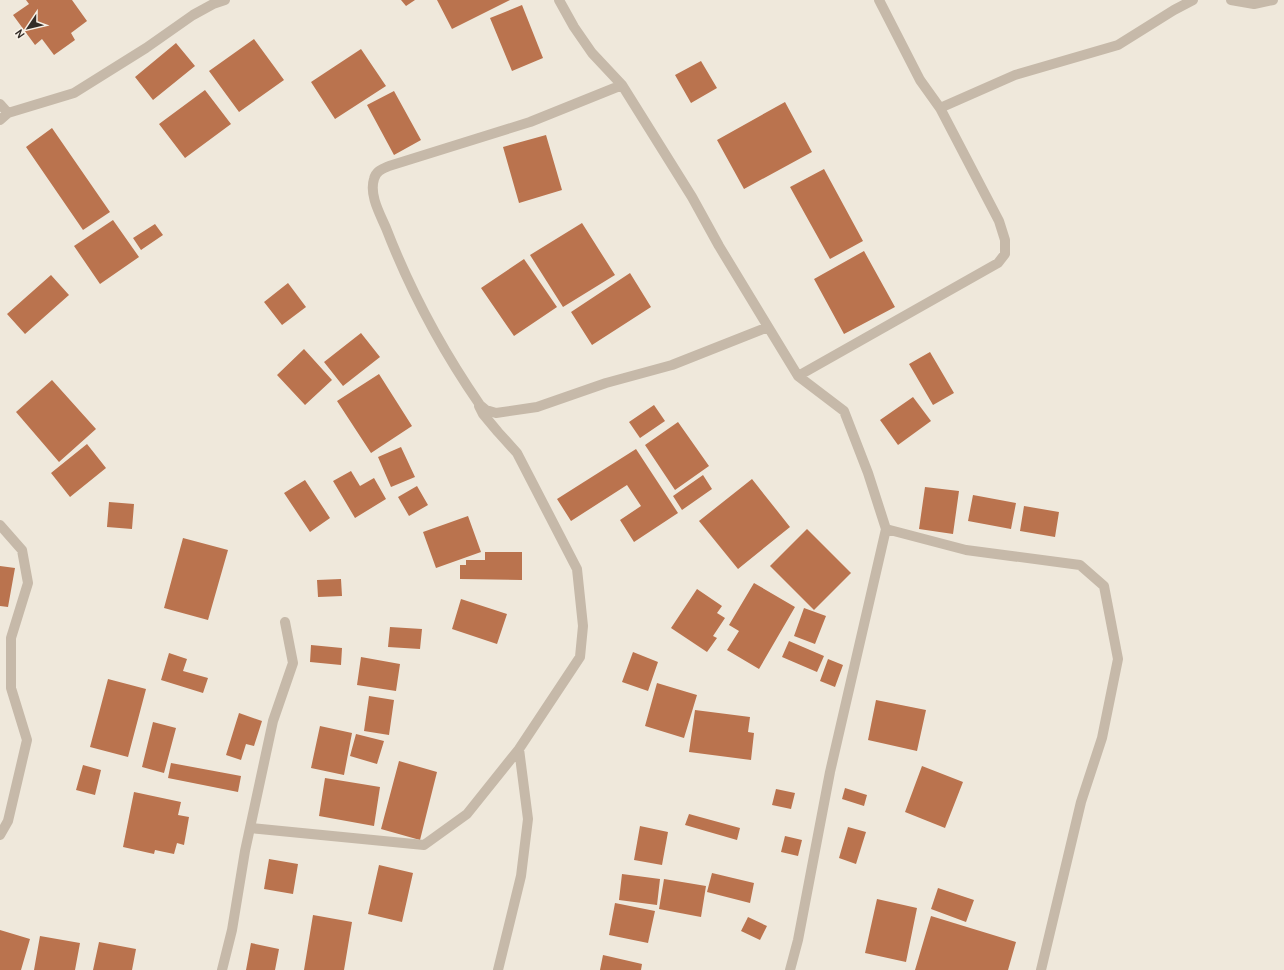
<svg xmlns="http://www.w3.org/2000/svg" width="1284" height="970" viewBox="0 0 1284 970" font-family="Cabin,sans-serif">
<style>
.building{fill:#ba734e}
.lines{fill:none;stroke-linecap:round;stroke-linejoin:round}
.minor{stroke:#c6b9a9;stroke-width:10}
</style>
<rect width="100%" height="100%" fill="#efe8db"/>
<path class="building" d="M26 0H72L87 21 71 33 75 40 54 55 42 39 35 45 13 15 29 4Z
M401 0H415L406 6Z
M437 0H510L452 29Z
M522 5 543 58 512 71 490 18Z
M254 39 284 80 239 112 209 71Z
M176 43 195 66 153 100 135 77Z
M361 49 386 86 335 119 311 82Z
M701 61 717 88 691 103 675 75Z
M205 90 231 124 185 158 159 124Z
M394 91 421 140 394 155 367 105Z
M785 102 812 152 744 189 717 140Z
M52 128 110 212 83 230 26 147Z
M546 135 562 190 519 203 503 147Z
M824 169 863 241 830 259 790 187Z
M113 220 139 257 100 284 74 246Z
M582 223 615 275 563 307 530 255Z
M155 224 163 235 141 250 133 238Z
M864 251 895 307 844 334 814 279Z
M524 259 557 307 514 336 481 288Z
M630 273 651 307 592 345 571 312Z
M51 275 69 295 25 334 7 314Z
M288 283 306 307 282 325 264 302Z
M361 333 380 357 343 386 324 362Z
M304 349 332 380 305 405 277 375Z
M930 352 954 393 933 405 909 364Z
M379 374 412 426 371 453 337 401Z
M52 380 96 429 59 462 16 412Z
M913 397 931 421 898 445 880 420Z
M654 405 665 421 640 438 629 422Z
M678 422 709 466 675 490 645 445Z
M87 444 106 468 70 497 51 473Z
M401 447 415 477 391 487 378 457Z
M636 449 678 513 634 542 620 520 641 506 627 485 571 521 557 499Z
M351 471 360 486 374 478 386 499 355 518 333 481Z
M703 475 712 489 682 510 673 496Z
M752 479 790 527 738 569 699 521Z
M305 480 330 518 310 532 284 493Z
M417 486 428 505 409 516 398 497Z
M925 487 959 491 953 534 919 529Z
M973 495 1016 503 1011 529 968 521Z
M109 502 134 504 132 529 107 527Z
M1024 506 1059 512 1055 537 1020 531Z
M468 516 481 552 436 568 423 532Z
M807 529 851 573 814 610 770 566Z
M183 538 228 550 208 620 164 608Z
M485 552H522V580L460 579V565H466V560H485Z
M0 566 15 568 8 607 0 606Z
M341 579 342 596 318 597 317 580Z
M754 583 795 607 759 669 727 650 739 631 729 625Z
M697 589 722 606 717 613 725 618 713 636 717 638 707 652 671 628Z
M461 599 507 614 497 644 452 629Z
M804 608 826 616 815 644 794 636Z
M390 627 422 629 420 649 388 647Z
M789 641 824 656 817 672 782 657Z
M311 645 342 648 341 665 310 662Z
M633 652 658 662 648 691 622 682Z
M169 653 187 659 183 671 208 678 203 693 161 680Z
M361 657 400 664 396 691 357 685Z
M828 659 843 665 835 687 820 681Z
M108 679 146 689 128 757 90 747Z
M657 683 697 695 684 738 645 726Z
M369 696 394 700 389 735 364 731Z
M876 700 926 710 917 751 868 740Z
M695 710 750 717 748 732 754 733 751 760 689 752Z
M239 713 262 721 254 746 246 744 241 760 226 755Z
M153 722 176 728 164 773 142 767Z
M320 726 352 733 344 775 311 768Z
M356 734 384 741 377 764 350 756Z
M399 761 437 772 420 840 381 829Z
M171 763 241 776 238 792 168 778Z
M83 765 101 770 95 795 76 790Z
M922 766 963 782 945 828 905 812Z
M325 778 380 787 374 826 319 816Z
M845 788 867 795 864 806 842 799Z
M776 789 795 793 791 809 772 805Z
M134 792 181 802 178 815 189 817 184 845 177 843 174 854 155 850 154 854 123 847Z
M689 814 740 828 737 840 685 825Z
M640 826 668 832 662 865 634 860Z
M848 827 866 832 856 864 839 858Z
M785 836 802 840 798 856 781 852Z
M269 859 298 864 293 894 264 889Z
M379 865 413 873 402 922 368 914Z
M712 873 754 883 750 903 707 892Z
M622 874 660 879 657 905 619 900Z
M664 879 706 886 701 917 659 909Z
M938 888 974 900 966 922 931 909Z
M877 899 917 908 906 962 865 953Z
M615 903 655 911 648 943 609 935Z
M313 915 352 922 344 970H304Z
M931 916 1016 942 1008 970H915Z
M748 917 767 926 760 940 741 931Z
M0 930 30 939 21 970H0Z
M40 936 80 943 75 970H34Z
M99 942 136 949 132 970H93Z
M251 943 279 949 275 970H246Z
M603 955 642 964 641 970H600Z"/>
<g class="lines">
<path class="minor" d="M559 0 574 27 592 53 622 85 692 197 719 246 798 376 844 411 868 473 886 529 830 772 798 940 790 970
M1231 0 1254 4 1273 0
M622 85 530 122 389 166C382 169 376 171 374 179 369 195 380 214 386 228 410 290 442 350 480 405L486 410 496 413 537 407 606 383 672 365 768 327
M0 104 8 113
M940 108 1015 75 1118 45 1174 10 1193 0
M0 120 8 113 74 93 146 48 193 15 213 4 225 0
M798 376 998 263 1005 254V240L999 221 940 108 920 80 879 0
M0 525 22 550 28 583 11 638V688L27 740 8 821 0 835
M886 529 966 550 1080 565 1104 586 1118 659 1102 738 1081 802 1041 970
M250 828 424 845 467 814 519 749 580 657 583 626 577 569 517 453 498 432 483 414 479 406
M222 970 232 930 245 851 273 721 293 663 285 622
M498 970 521 876 528 819 519 749"/>
</g>
<g transform="translate(28 28) rotate(235)" stroke="#f7f1e7" stroke-width="3" paint-order="stroke">
<path d="M0-3L7 15L0 10L-7 15Z" fill="#342d28"/>
<text y="-6" font-size="11" font-weight="bold" text-anchor="middle" fill="#342d28">N</text>
</g>
</svg>
